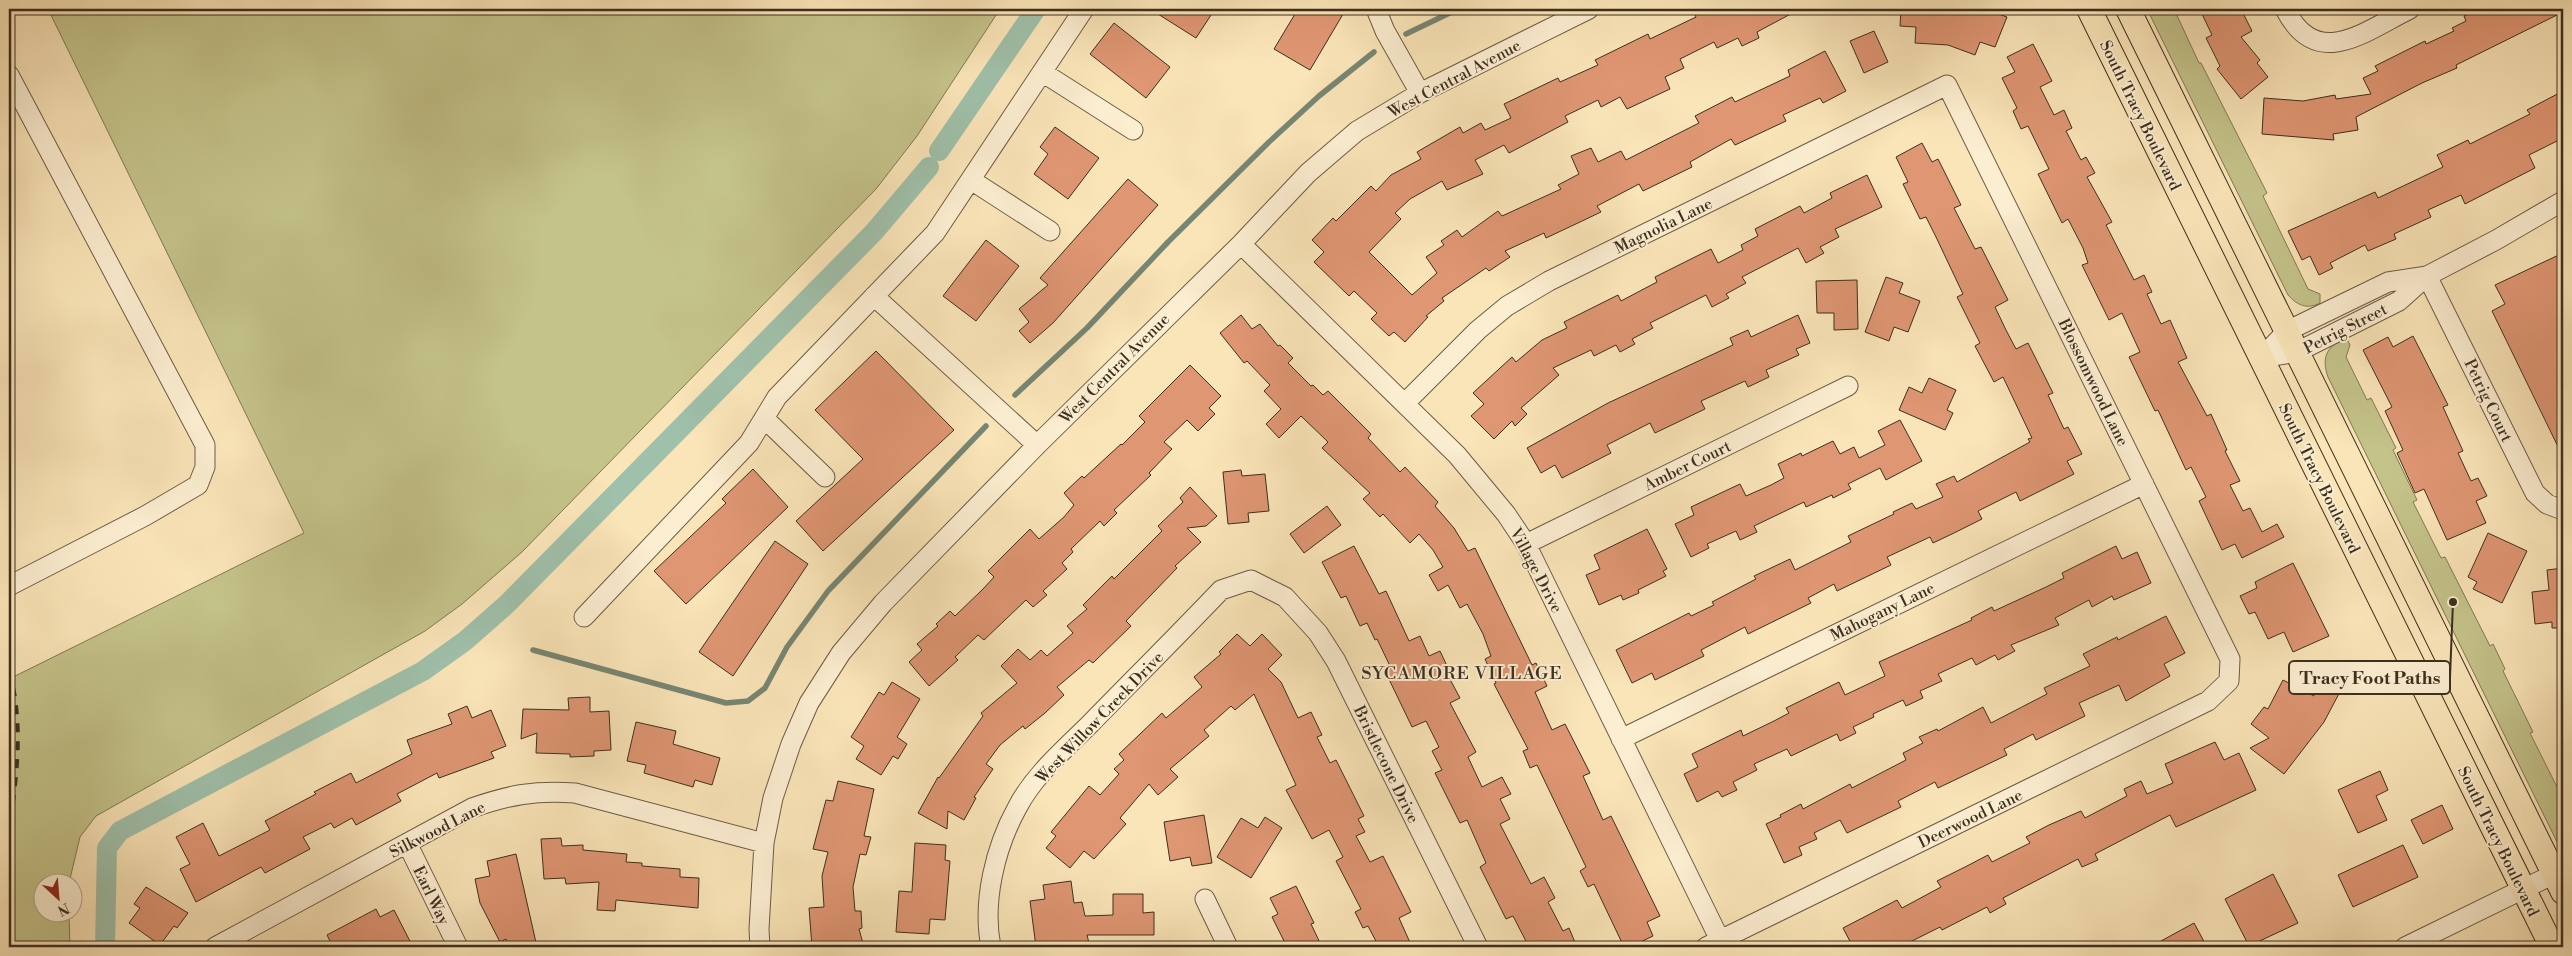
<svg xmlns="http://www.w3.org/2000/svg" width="2572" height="956" viewBox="0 0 2572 956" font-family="'Libre Bodoni',serif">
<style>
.green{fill:#c4c38a;stroke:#807955}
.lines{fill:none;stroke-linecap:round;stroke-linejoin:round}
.stream{stroke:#778673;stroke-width:5.5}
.canal{stroke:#9fc0aa;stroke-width:20}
.building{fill:#df9673;stroke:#3c2f20}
.minor-casing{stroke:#6c5c46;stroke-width:21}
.major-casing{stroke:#3c2f20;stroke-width:26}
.minor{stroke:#fceed1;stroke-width:19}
.major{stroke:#fae5b8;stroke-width:24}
.rail{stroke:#3c2f20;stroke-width:4;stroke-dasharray:9 9;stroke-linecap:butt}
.labels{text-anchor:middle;stroke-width:4;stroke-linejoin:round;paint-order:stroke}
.street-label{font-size:16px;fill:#3c2f20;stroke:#fceed1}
.neighbourhood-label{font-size:18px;letter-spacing:1px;fill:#3c2f20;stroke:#fceed1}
.leader{fill:none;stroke:#3c2f20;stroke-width:2}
.callout-dot{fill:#3c2f20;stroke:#fceed1;stroke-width:2}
.callout{fill:#fceed1;stroke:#3c2f20;stroke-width:2}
.callout-label{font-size:18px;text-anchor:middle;font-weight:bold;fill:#3c2f20}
</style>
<rect width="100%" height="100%" fill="#fae5b8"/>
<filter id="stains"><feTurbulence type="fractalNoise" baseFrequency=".004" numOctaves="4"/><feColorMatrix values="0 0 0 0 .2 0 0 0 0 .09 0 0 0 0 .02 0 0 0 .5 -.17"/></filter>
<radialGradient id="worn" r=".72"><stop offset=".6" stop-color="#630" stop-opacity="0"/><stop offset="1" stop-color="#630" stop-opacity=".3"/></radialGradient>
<path class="green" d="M48 9H1000L917 136 876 189 522 552 462 604 425 631 96 816 80 837 69 883 42 884V914H69L70 947H9V679L304 533Z
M2147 9H2174L2199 63H2201L2267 193 2263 196 2308 289 2320 294V303C2307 310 2297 305 2288 295Z
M2346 337 2350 345 2346 357 2367 400 2371 398 2396 448 2393 450 2417 500 2413 502 2441 558 2445 557 2490 646 2493 644 2505 669 2503 671 2533 732 2530 733 2561 795 2558 797 2563 807V854L2328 377C2321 357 2327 346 2346 337Z"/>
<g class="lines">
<path class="stream" d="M1406 34 1458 9
M1015 395 1087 328 1168 242 1269 142 1319 96 1374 52
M533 650 726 703 748 701 765 688 787 647 828 591 986 426"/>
<path class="canal" d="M939 151 1036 9
M105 947 107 848 120 831 423 671 465 641 507 604 874 232 929 167"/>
</g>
<path class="building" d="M1150 9H1215L1196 38Z
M1298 9H1346L1310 70 1274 49Z
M1692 9H1800L1757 32 1759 38 1742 46 1738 38 1717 48 1714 42 1680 59 1684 68 1665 77 1670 89 1627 109 1620 97 1601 107 1598 100 1565 116 1568 122 1509 153 1504 145 1475 160 1483 174 1447 190 1442 181 1410 199 1395 213 1401 219 1369 252 1412 295 1437 273 1426 257 1444 245 1441 241 1457 230 1462 237 1498 211 1502 216 1561 189 1558 185 1579 174 1571 156 1591 148 1598 162 1621 151 1626 160 1699 123 1695 116 1732 97 1735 102 1790 76 1788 70 1825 51 1846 91 1823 103 1820 98 1783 115 1786 121 1735 145 1731 139 1690 162 1692 167 1643 191 1639 184 1597 206 1601 212 1580 222 1546 238 1544 233 1505 251 1510 257 1489 271 1486 268 1442 298 1444 301 1426 316 1428 317 1405 342 1394 332 1389 336 1371 319 1377 313 1354 291 1349 296 1314 262 1324 252 1312 240 1333 218 1336 221 1371 186 1376 191 1391 175 1421 159 1417 152 1460 127 1463 133 1481 123 1485 130 1511 118 1504 104 1558 78 1560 82 1598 65 1595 60 1648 34 1650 39 1696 17Z
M1901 9H1985L2007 17 1995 47 1980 42 1975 55 1948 45 1915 43 1916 27 1900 26Z
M2212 9H2241L2252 31 2241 37 2260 60 2257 63 2268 77 2241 99 2217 69 2220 66 2206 38 2212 35 2202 14Z
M2480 9H2563V12L2456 65 2457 68 2422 83 2356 117 2358 130 2333 134 2334 140 2262 134 2264 98 2303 101 2335 95 2336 99 2371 94 2363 78 2378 71 2375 66 2425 41 2426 44 2454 31 2452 28 2466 21 2464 16Z
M1114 23 1170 67 1146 98 1090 54Z
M1874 31 1888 62 1864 73 1850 41Z
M2033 44 2052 81 2040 87 2054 115 2064 110 2072 128 2066 131 2081 160 2086 157 2095 173 2087 177 2112 222 2106 225 2134 280 2144 275 2152 292 2147 294 2161 324 2170 320 2187 358 2178 362 2207 416 2211 414 2227 450 2225 451 2240 481 2230 485 2243 511 2250 508 2262 532 2277 524 2284 537 2242 558 2235 544 2222 550 2199 501 2206 497 2191 467 2186 470 2158 410 2155 411 2129 357 2140 352 2122 313 2109 320 2082 265 2088 263 2083 248 2068 219 2062 223 2038 174 2049 169 2028 126 2021 129 2013 111 2017 108 2002 78 2015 72 2007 57Z
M2563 91V138L2529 155 2535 168 2465 204 2461 195 2428 210 2431 217 2394 234 2396 239 2368 251 2365 245 2330 263 2333 268 2319 275 2310 256 2302 260 2288 231 2375 192 2378 198 2443 167 2437 155 2468 140 2470 144 2530 114 2527 110Z
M1055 127 1099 158 1068 199 1034 174 1048 154 1040 147Z
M1922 143 1932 162 1938 159 1961 205 1954 208 1975 249 1981 247 2008 300 1995 307 2006 330 2016 349 2028 343 2053 393 2048 395 2064 429 2068 427 2082 454 2067 461 2074 474 2020 501 2016 492 1978 511 1982 519 1954 533 1933 543 1930 537 1887 557 1891 565 1837 591 1834 584 1808 598 1811 603 1748 634 1745 627 1701 650 1704 656 1655 680 1652 673 1632 683 1616 650 1689 613 1691 616 1714 605 1712 602 1756 579 1754 576 1790 559 1795 570 1851 542 1848 536 1894 514 1893 512 1912 503 1916 509 1943 497 1936 484 1954 476 1957 482 2030 442 2028 439 2032 438 2003 377 1994 382 1975 346 1980 343 1957 297 1963 294 1936 237 1926 217 1920 219 1903 184 1908 182 1896 157Z
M1867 175 1882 207 1835 229 1839 237 1820 247 1824 253 1806 263 1798 248 1742 277 1746 283 1726 294 1729 298 1712 307 1706 295 1650 323 1653 328 1632 339 1635 344 1620 352 1616 345 1594 356 1591 350 1553 368 1559 375 1521 408 1527 414 1515 426 1512 421 1494 439 1471 416 1484 404 1473 393 1512 357 1516 362 1542 340 1567 328 1564 322 1618 295 1621 301 1657 282 1655 277 1711 249 1718 263 1743 250 1741 245 1758 236 1755 229 1800 206 1804 213 1832 198 1830 193Z
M1128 179 1158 205 1053 323 1030 343 1019 331 1029 322 1019 309 1048 285 1040 278Z
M986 240 1019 266 976 321 943 296Z
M2563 253V457L2492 311 2505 304 2495 285Z
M1886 277 1903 283 1899 293 1920 301 1908 332 1894 327 1889 341 1865 332Z
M1857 280 1858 329 1834 330V313H1817L1816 281Z
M1241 315 1252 329 1260 324 1278 346 1280 345 1293 358 1288 363 1311 386 1313 385 1323 395 1328 391 1371 434 1368 438 1400 472 1405 467 1438 502 1435 506 1454 528 1468 551 1475 548 1532 665 1536 663 1547 686 1535 692 1546 717 1552 730 1565 724 1590 773 1583 776 1603 820 1611 816 1660 916 1647 922 1653 936 1630 947H1624L1594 884 1588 887 1580 871 1586 867 1537 765 1530 768 1523 751 1528 749 1494 684 1496 683 1485 659 1491 656 1483 634 1467 604 1460 608 1448 585 1438 591 1429 575 1443 567 1433 550 1419 534 1410 543 1383 514 1380 517 1363 499 1370 493 1322 448 1328 442 1301 416 1279 438 1266 424 1281 409 1264 391 1270 385 1247 361 1244 363 1220 333Z
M1798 315 1810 343 1796 349 1799 355 1766 370 1769 377 1748 387 1745 381 1701 401 1705 409 1678 422 1655 433 1650 423 1607 445 1611 453 1562 478 1555 465 1541 473 1527 448 1608 403 1733 345 1730 338 1748 330 1751 337Z
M2413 336 2448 405 2443 407 2463 451 2458 453 2471 481 2478 478 2487 496 2476 501 2486 523 2447 540 2424 489 2415 493 2397 453 2403 450 2385 411 2392 407 2363 350 2388 337 2393 347Z
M876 351 954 430 823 551 796 521 863 459 815 410Z
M1190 365 1221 396 1209 408 1215 414 1198 431 1187 420 1164 442 1172 449 1149 473 1151 475 1114 510 1117 513 1104 526 1100 521 1071 549 1073 552 1062 563 1067 569 1043 591 1047 595 1033 607 1026 600 984 640 978 635 955 657 958 660 929 686 909 662 922 650 917 644 938 626 936 624 950 611 955 616 983 589 994 577 988 571 1030 529 1039 539 1064 517 1074 505 1064 493 1082 476 1084 478 1121 444 1122 445 1145 422 1139 416Z
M1929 378 1956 390 1947 410 1953 413 1945 430 1899 410 1909 387 1922 393Z
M1900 420 1922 461 1886 480 1880 468 1848 484 1851 489 1833 498 1832 495 1806 507 1804 502 1754 526 1757 532 1740 540 1736 531 1707 544 1709 548 1691 557 1675 524 1694 515 1691 507 1740 484 1746 496 1771 485 1784 478 1778 464 1801 453 1802 456 1833 441 1840 454 1854 447 1859 458 1885 445 1878 431Z
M753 469 788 507 686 604 654 571 726 503 722 499Z
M1241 470 1242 476 1265 474 1269 511 1248 513 1249 522 1228 524 1223 472Z
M1190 487 1217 516 1206 526 1187 528 1201 542 1175 566 1177 568 1126 621 1131 626 1093 663 1089 660 1057 687 1064 695 1045 713 1025 729 1023 726 1000 745 986 764 993 769 974 797 976 798 964 820 948 811 947 829 918 813 938 777 939 778 983 716 981 713 1017 683 1001 666 1018 649 1030 660 1041 650 1047 656 1073 633 1067 626 1087 609 1083 605 1112 576 1114 579 1162 531 1158 526 1183 502 1180 498Z
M1327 506 1341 525 1304 553 1290 534Z
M1647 529 1667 569 1663 571 1666 576 1638 590 1639 593 1623 600 1621 595 1599 605 1586 575 1600 569 1594 555Z
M2488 533 2527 551 2502 603 2473 589 2477 582 2468 577Z
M775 541 808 564 733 676 699 652Z
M1354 546 1379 594 1386 591 1409 641 1420 636 1429 656 1440 651 1448 668 1445 670 1460 698 1450 703 1476 752 1468 757 1482 787 1502 777 1511 794 1500 799 1510 819 1500 824 1531 884 1544 877 1555 898 1548 902 1563 931 1569 928 1577 947H1529L1513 916 1506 919 1480 867 1486 863 1467 820 1460 823 1435 773 1442 770 1432 751 1439 747 1426 721 1412 727 1385 671 1391 668 1377 639 1375 640 1367 623 1360 626 1346 596 1341 598 1322 562Z
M2116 546 2122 559 2137 552 2151 583 2114 600 2112 596 2092 607 2089 600 2055 618 2059 625 2011 645 2015 651 1998 660 1995 655 1976 665 1972 658 1938 674 1942 681 1920 691 1923 698 1906 706 1903 700 1873 714 1874 717 1853 727 1856 733 1840 741 1837 734 1791 756 1787 749 1754 764 1757 770 1733 782 1737 790 1722 797 1718 791 1697 802 1684 774 1698 767 1692 754 1741 730 1743 736 1774 721 1789 713 1786 708 1839 682 1845 695 1885 676 1879 662 1972 620 1971 618 1992 607 1994 611 2046 587 2064 578 2062 573Z
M2293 563 2329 636 2293 652 2284 632 2268 639 2255 612 2249 614 2240 596 2257 588 2255 582Z
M2563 568V628H2552V622L2535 624 2532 592 2549 590 2547 570Z
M2166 616 2185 653 2164 664 2170 676 2126 701 2119 685 2079 703 2085 716 2036 740 2033 734 2004 749 2007 755 1938 788 1935 782 1898 801 1901 807 1847 833 1840 820 1814 833 1817 839 1799 847 1802 855 1784 863 1766 824 1781 817 1780 815 1801 804 1803 809 1850 784 1852 788 1906 760 1903 753 1923 743 1919 737 1937 729 1938 731 1983 707 1991 723 2047 694 2044 688 2090 666 2083 654 2117 637 2118 640Z
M1237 634 1250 646 1262 634 1282 655 1268 669 1281 682 1298 718 1311 712 1322 735 1317 737 1330 763 1336 760 1364 816 1358 819 1365 832 1356 836 1370 862 1383 856 1411 912 1399 918 1412 947H1379L1368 926 1363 928 1355 912 1361 909 1336 861 1343 857 1329 830 1312 839 1286 790 1296 785 1254 694 1235 710 1231 706 1204 730 1209 736 1170 769 1178 777 1158 795 1149 784 1120 818 1126 824 1094 859 1084 851 1070 868 1046 848 1056 836 1051 832 1089 786 1100 795 1119 774 1114 769 1124 760 1119 754 1162 713 1166 718 1202 687 1194 677 1221 654 1219 652Z
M2298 662 2343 686 2324 722 2284 774 2250 748 2269 738 2251 724 2264 707 2268 709 2283 680 2314 696Z
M892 682 920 699 897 737 907 744 898 759 893 756 881 775 856 759 864 746 851 737 879 692 884 695Z
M590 697V712L609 711 611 750 594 751V756L570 757V754L536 753 537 733 521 739 523 709 569 710 568 698Z
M467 706 472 718 491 710 506 746 491 752 494 758 439 778 437 773 397 794 401 801 356 825 352 818 334 828 331 823 303 837 310 849 265 873 261 867 196 902 180 869 190 864 176 837 203 823 219 856 270 830 265 821 316 794 314 792 351 773 356 783 412 754 407 740 452 724 448 714Z
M636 722 676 731 673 744 720 758 712 785 695 780 693 787 644 773 646 765 627 761Z
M2215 742 2224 760 2239 753 2256 790 2176 827 2170 815 2095 854 2098 860 2082 867 2078 859 2003 898 2006 904 1990 913 1987 907 1942 930 1940 927 1900 947H1853L1843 928 1897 900 1902 908 1941 887 1937 881 1967 866 1988 855 1992 862 2030 843 2026 837 2049 825 2081 811 2085 818 2127 796 2124 789 2141 781 2147 794 2173 783 2165 764Z
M2380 771 2388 790 2376 796 2387 820 2358 833 2338 790Z
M838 781 874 789 864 836 871 837 866 855 860 854 853 887 855 911H861L862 928 859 929 864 947H812L809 908 824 907 822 876 828 852 813 849 826 800 833 801Z
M2442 805 2453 829 2423 844 2411 820Z
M1204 815 1212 863 1192 866 1190 857 1170 861 1164 822Z
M1265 817 1282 828 1251 878 1217 857 1241 818 1258 828Z
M561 838 562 846 583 845V850L627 854 626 862 642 863V866L680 869V877L699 878 698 908 616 900 615 911 597 910 599 882 566 884 565 878 544 879 541 839Z
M915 843 946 845 945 860 950 861 945 920 930 919 929 934 896 932 899 891 912 892Z
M2403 845 2418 877 2353 907 2338 875Z
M516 854 537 947H510L506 939 500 942 480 903 475 879 490 876 487 861Z
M2273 874 2298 923 2249 946 2225 899Z
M1071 881 1074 903 1082 902 1085 916 1113 915V894H1143V913L1154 912V935H1087L1090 947H1036L1030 901 1045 899 1043 885Z
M1296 886 1314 923 1311 924 1322 947H1287L1272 917 1278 914 1270 898Z
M146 887 188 913 177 928 174 926 160 945 129 923 140 908 134 904Z
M376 909 380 917 394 910 413 947H333L327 935Z
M2194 923 2207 947H2150Z"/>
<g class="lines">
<defs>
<path id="minor" d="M1376 9 1385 31 1420 93
M2285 9C2317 72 2365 31 2410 9
M1042 72 1133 130
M9 75 205 445V467L198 485 145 516 9 586
M971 180 1050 231
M1241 244 1457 455 1506 514 1526 544 1720 940
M2427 276 2535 493 2547 504 2563 510
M874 296 1037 445
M2261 358 2297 352 2399 301 2427 276 2496 240 2563 201
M2261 358 2287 331 2388 282 2427 276
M1405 403 1478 330 1507 306 1549 281 1947 85 2230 659 2229 681 2208 701 1706 947
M764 418 825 477
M1526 544 1848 386
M584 617 749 443 777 397 935 233 1084 9
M1621 739 2144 484
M407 843 458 947
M1205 899 1228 947
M215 947 472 808C509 795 535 790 575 793L764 843
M760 947 759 929 764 843 773 798 791 744 809 703 841 653 883 603 1037 445 1241 244 1308 173 1357 131 1420 93 1589 9
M991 947C982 902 995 848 1017 808 1034 775 1065 749 1091 723 1134 679 1178 635 1221 590L1251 580 1285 597 1318 633 1336 661 1478 947
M2405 947 2554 874"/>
<path id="major" d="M2089 9 2552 947
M2128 9 2563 892"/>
</defs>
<use href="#minor" class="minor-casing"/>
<use href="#major" class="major-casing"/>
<use href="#minor" class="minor"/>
<use href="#major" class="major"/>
<path class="rail" d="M9 670C24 723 17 777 9 830"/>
</g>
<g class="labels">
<g class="street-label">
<text transform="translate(1454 78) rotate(-28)" y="6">West Central Avenue</text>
<text transform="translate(2141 115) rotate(64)" y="6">South Tracy Boulevard</text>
<text transform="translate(1663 225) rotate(-26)" y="6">Magnolia Lane</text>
<text transform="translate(2345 328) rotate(-27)" y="6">Petrig Street</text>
<text transform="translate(1114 368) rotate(-45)" y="6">West Central Avenue</text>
<text transform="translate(2094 382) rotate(64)" y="6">Blossomwood Lane</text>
<text transform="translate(2489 400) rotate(64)" y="6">Petrig Court</text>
<text transform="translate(1687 465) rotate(-26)" y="6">Amber Court</text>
<text transform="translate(2320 478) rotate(64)" y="6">South Tracy Boulevard</text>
<text transform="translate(1537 570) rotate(62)" y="6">Village Drive</text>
<text transform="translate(1882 611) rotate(-26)" y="6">Mahogany Lane</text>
<text transform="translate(1099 717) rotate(-46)" y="6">West Willow Creek Drive</text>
<text transform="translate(1387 764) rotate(64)" y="6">Bristlecone Drive</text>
<text transform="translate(1970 818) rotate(-26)" y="6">Deerwood Lane</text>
<text transform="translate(437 829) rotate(-27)" y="6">Silkwood Lane</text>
<text transform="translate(2499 841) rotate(64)" y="6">South Tracy Boulevard</text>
<text transform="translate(432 895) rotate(64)" y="6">Earl Way</text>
</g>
<g class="neighbourhood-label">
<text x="1462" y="679">SYCAMORE VILLAGE</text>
</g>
</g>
<path class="leader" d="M2453 602L2450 677"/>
<circle class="callout-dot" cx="2453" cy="602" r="5"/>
<rect class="callout" x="2289" y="661" width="161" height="33" rx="5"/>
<g class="callout-label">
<text x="2370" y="684">Tracy Foot Paths</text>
</g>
<rect width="2572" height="956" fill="none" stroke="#fae5b8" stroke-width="30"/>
<rect x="10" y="10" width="2552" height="936" fill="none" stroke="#3c2f20" stroke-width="2.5"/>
<rect x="15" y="15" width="2542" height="926" fill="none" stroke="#3c2f20"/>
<g transform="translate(58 898) rotate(154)"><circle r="24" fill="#fceed1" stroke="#afa28a"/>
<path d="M0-4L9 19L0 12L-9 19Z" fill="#8f2418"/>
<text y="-8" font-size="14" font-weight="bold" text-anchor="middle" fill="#3c2f20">N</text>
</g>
<rect width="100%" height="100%" filter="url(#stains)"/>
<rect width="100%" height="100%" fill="url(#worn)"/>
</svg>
